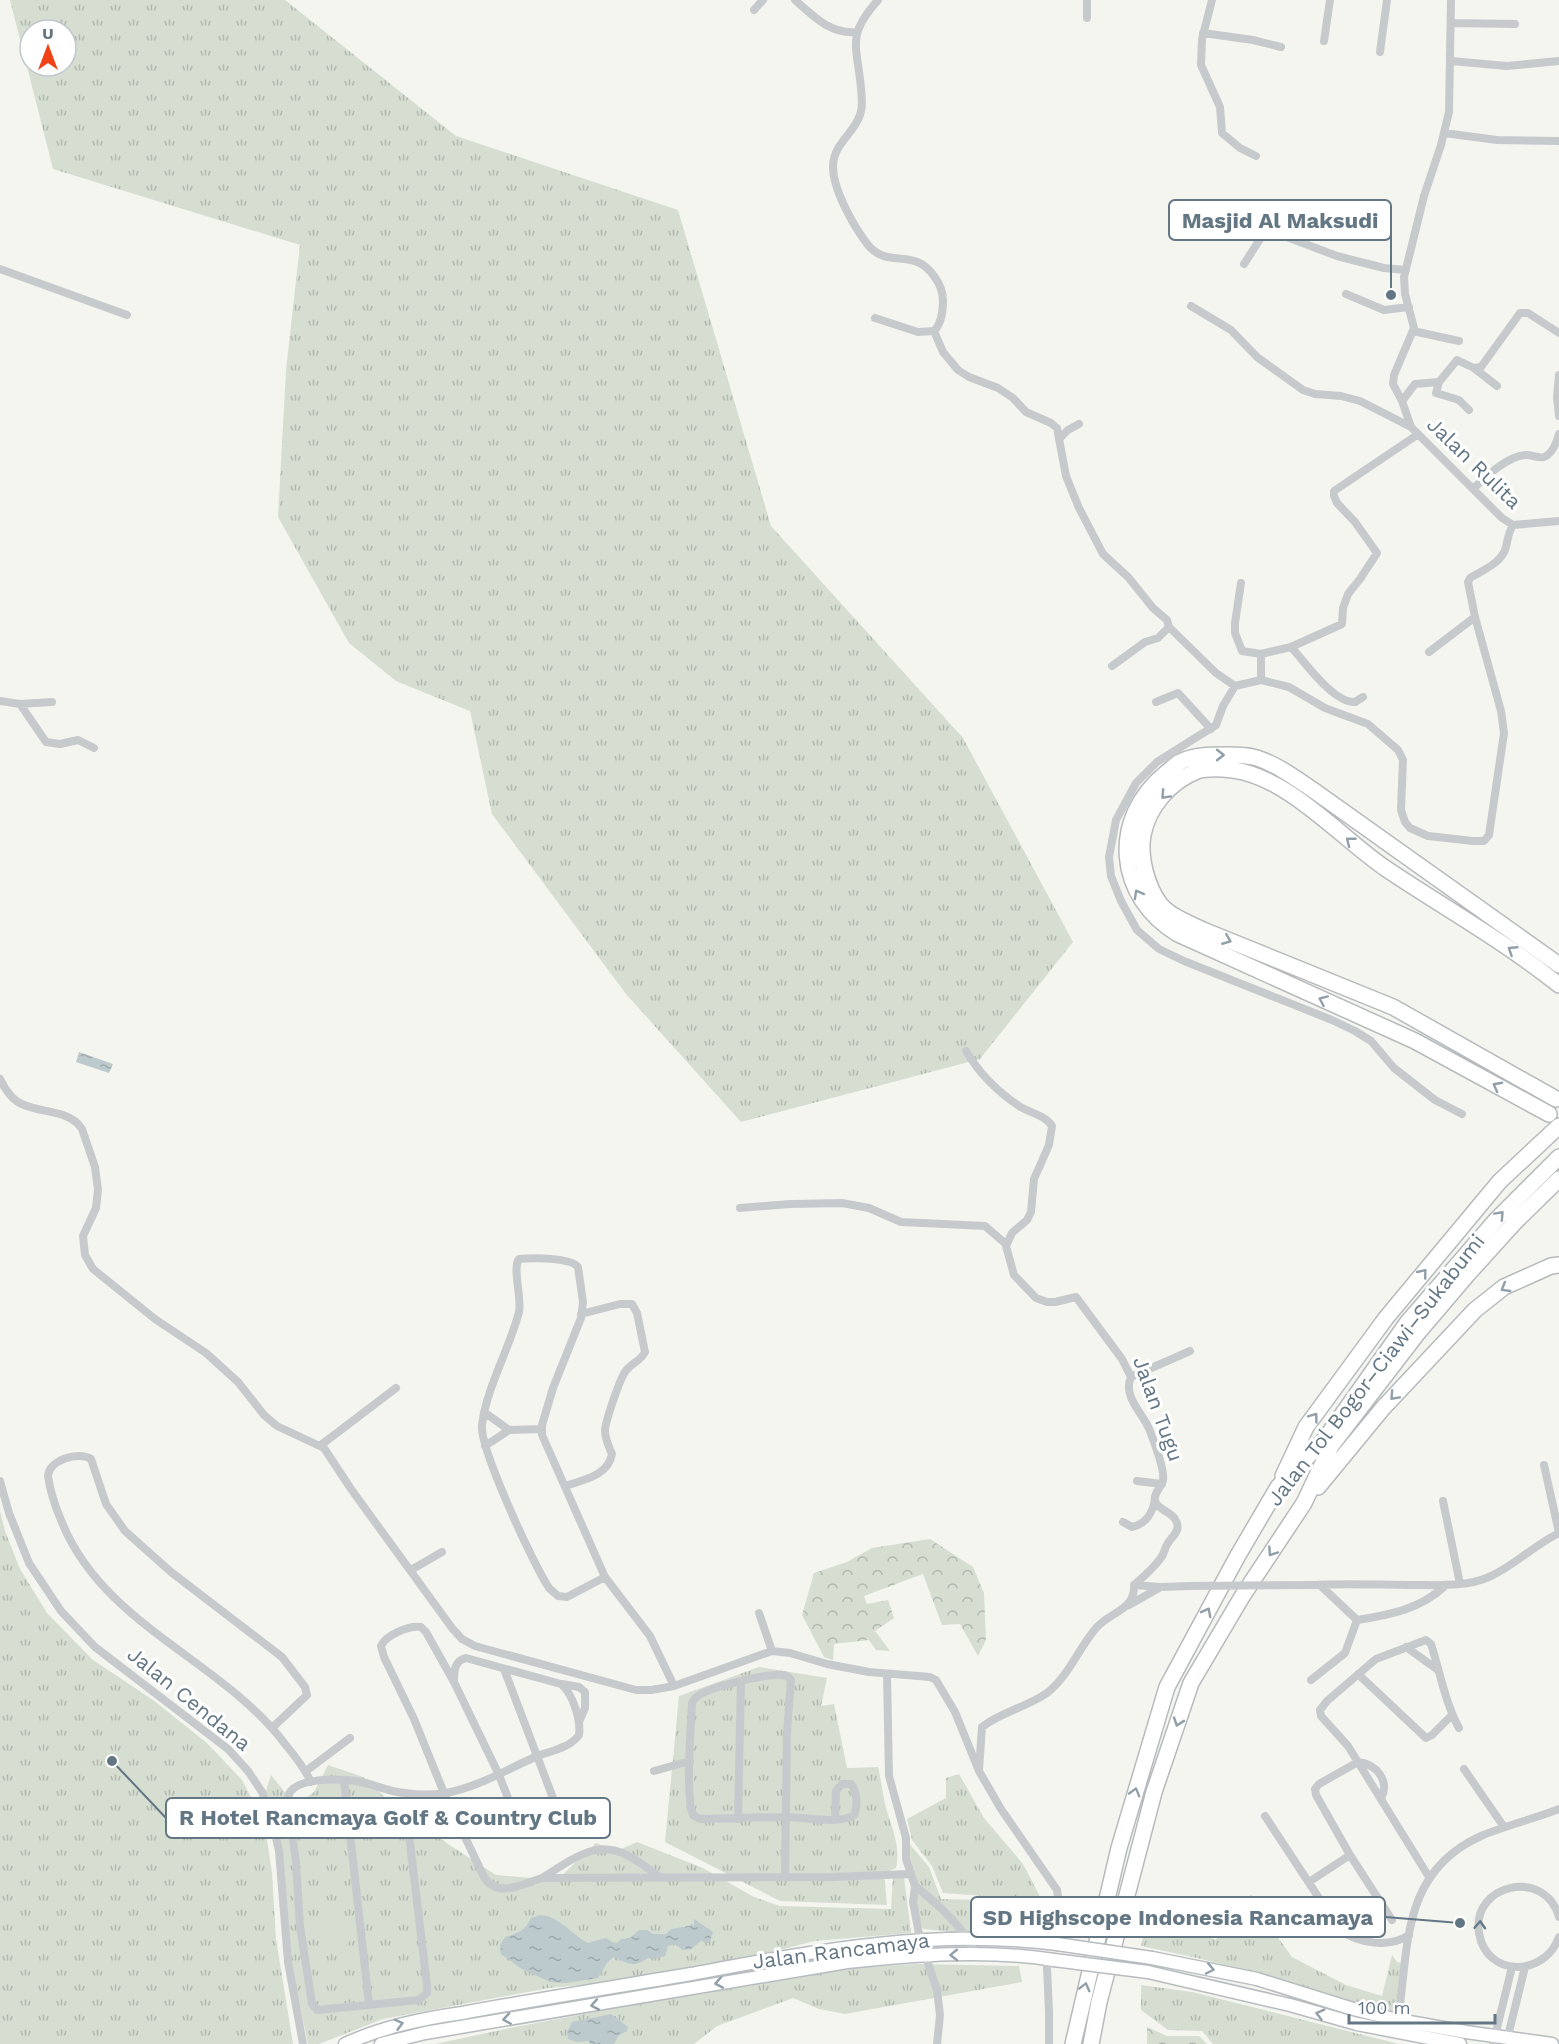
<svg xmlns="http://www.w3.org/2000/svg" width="1559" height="2044" viewBox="0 0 1559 2044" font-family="'Work Sans',sans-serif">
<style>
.grass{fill:url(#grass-tufts);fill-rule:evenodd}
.forest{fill:url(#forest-crowns)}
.pitch{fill:#d6ddd1}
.water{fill:url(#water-ripples)}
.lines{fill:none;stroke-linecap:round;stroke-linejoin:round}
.secondary-casing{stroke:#b6bcc0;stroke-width:15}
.highway-casing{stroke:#b6babd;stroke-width:18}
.street{stroke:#c7cacd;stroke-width:8}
.secondary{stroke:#fff;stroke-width:12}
.highway{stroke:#fff;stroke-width:15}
.secondary-bridge-casing{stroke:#b6bcc0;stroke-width:15;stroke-linecap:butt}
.street-bridge{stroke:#c7cacd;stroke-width:8}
.secondary-bridge{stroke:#fff;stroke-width:12}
.oneway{stroke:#919fa9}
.oneway2{stroke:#677a88}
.labels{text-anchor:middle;stroke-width:6;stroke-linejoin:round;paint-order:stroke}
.street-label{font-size:21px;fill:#627684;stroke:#fff}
.leader{fill:none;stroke:#627684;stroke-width:2}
.callout-dot{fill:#627684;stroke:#fff;stroke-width:2}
.callout{fill:#fff;stroke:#627684;stroke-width:2}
.callout-label{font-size:22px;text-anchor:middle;font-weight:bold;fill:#627684}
</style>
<defs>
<pattern id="grass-tufts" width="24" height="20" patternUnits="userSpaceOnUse" patternTransform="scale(1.5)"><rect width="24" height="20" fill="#d6ddd1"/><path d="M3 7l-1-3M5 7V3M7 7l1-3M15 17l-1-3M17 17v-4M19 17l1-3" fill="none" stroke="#b1b8af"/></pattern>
<pattern id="forest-crowns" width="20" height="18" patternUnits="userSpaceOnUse" patternTransform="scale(1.5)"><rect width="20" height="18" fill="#d6ddd1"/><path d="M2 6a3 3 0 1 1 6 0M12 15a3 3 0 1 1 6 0" fill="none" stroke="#b1b8af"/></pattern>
<pattern id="water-ripples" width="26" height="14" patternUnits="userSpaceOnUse" patternTransform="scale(1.5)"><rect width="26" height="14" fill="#bcc9cd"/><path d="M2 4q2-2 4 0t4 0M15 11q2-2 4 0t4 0" fill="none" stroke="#9ca8ac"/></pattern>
</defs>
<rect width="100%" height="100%" fill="#f5f5f0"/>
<path class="grass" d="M10 0H285L456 136 678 210 771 526 963 738 1073 942 980 1059 741 1122 626 994 492 814 470 711 396 681 349 643 278 517 286 370 300 245 53 169ZM30 30H66V66H30Z
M0 1511 5 1531 20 1569 47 1613 93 1660 153 1700 207 1743 242 1780 254 1803 266 1833 272 1873 276 1939 293 2044H0Z
M759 1667 827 1678 821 1706 834 1704 847 1768 878 1767C881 1780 883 1795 886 1808 892 1829 901 1847 896 1868L884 1873 887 1905 780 1901 665 1842 679 1696Z
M328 1765 363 1777 388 1800 448 1844 496 1875 557 1880 596 1843 617 1851 637 1842 703 1868 754 1897 780 1906 891 1909 893 1874 904 1877 911 1933 814 1941 689 1974 549 1988 383 2019 319 2044H308L287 1943 286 1903 265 1794 271 1775 296 1806 314 1792Z
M959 1774 984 1818 1023 1864 1044 1904 1039 1919 1024 1907 1000 1908 984 1896 943 1893 932 1866 912 1840 907 1819 946 1798V1778Z
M908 1842 929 1867 941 1899 983 1900 1001 1914 1022 1909 1036 1922 1041 1935 968 1933 955 1937 944 1931 923 1929 918 1916Z
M1251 1894 1268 1924 1292 1957 1346 1985 1382 1996 1392 1955 1397 1962 1403 1963 1394 2014 1202 1959 1141 1946 1152 1902 1215 1940 1238 1918Z
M917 1964 1019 1966 1022 1982 845 2014 819 2009 793 1998 717 2026 694 2044H435L515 2027 778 1978 852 1968Z
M1141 1985 1192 1992 1399 2044H1213L1202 2031 1168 2030 1141 2010Z"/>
<path class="forest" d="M930 1539 973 1567 984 1593 986 1640 978 1656 960 1624 942 1625 923 1574 864 1596 867 1604 888 1600 894 1618 875 1631 890 1651 876 1650 869 1640 834 1644 833 1660 824 1657 802 1615 814 1573 847 1562 872 1548Z
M1147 2027 1167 2036H1199L1207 2044H1147Z"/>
<path class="pitch" d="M318 1933a17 17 0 1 1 34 0a17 17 0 1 1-34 0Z"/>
<path class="water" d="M79 1052 113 1064 109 1073 76 1062Z
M540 1915C559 1916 571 1934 588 1943L606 1938 612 1942 617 1943 621 1939 630 1938 639 1930H647L653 1934H666L671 1929 694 1925V1919L713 1932 709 1943 701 1941 691 1949 683 1950 674 1944 668 1946 665 1956 653 1959 648 1958C633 1968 629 1964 613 1957L607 1963 598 1978 566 1983 550 1982 522 1969 501 1954 500 1945 505 1937C519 1933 525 1931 531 1918Z
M611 2014 628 2027 627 2031 618 2036 614 2044H590L589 2041 577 2042 568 2039 567 2032 572 2022Z"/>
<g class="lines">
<defs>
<path id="secondary" d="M1152 1958 1257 1979 1353 2009 1398 2020 1466 2032 1552 2044
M1148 1972 1290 2005 1357 2024 1460 2044
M345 2044C383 2027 420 2019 462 2013 538 1999 615 1987 691 1974 815 1951 930 1928 1057 1944
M381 2044 425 2033 847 1962C915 1955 986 1949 1054 1960"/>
<path id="highway" d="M1556 1099 1393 1007 1203 930C1189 923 1171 917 1160 904 1147 887 1139 856 1143 835 1148 807 1171 781 1197 771 1206 768 1224 769 1233 770 1288 777 1340 837 1385 868 1443 907 1504 941 1559 985
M1549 1114 1415 1041 1178 934C1116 897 1109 819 1166 773 1170 770 1175 765 1180 762 1193 755 1211 755 1225 755 1235 755 1248 755 1257 758 1278 765 1295 778 1313 790L1559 965
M1283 1476 1306 1427 1386 1318 1500 1181 1559 1126
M1318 1487 1383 1408 1475 1310 1504 1287 1551 1266 1559 1265
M1073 2044 1119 1848 1167 1687 1237 1557 1278 1487 1325 1439 1407 1323 1497 1219 1559 1157
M1091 2044 1099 2002 1154 1792 1191 1683 1243 1595 1304 1503 1331 1446 1417 1334 1468 1274 1515 1222 1559 1179"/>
</defs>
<use href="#secondary" class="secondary-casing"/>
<use href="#highway" class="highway-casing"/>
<path class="street" d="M795 0C813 16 830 34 856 32
M878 0C846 36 857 45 861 88 862 97 863 107 860 115 853 135 833 144 833 167 833 189 852 223 865 241 886 272 912 245 934 276 940 284 943 292 943 301 943 312 941 324 934 331L943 352 958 370 969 377 998 388 1013 398 1026 412 1051 423 1057 428 1066 476 1079 508 1103 554 1128 577 1153 608 1167 620 1169 627 1216 673 1235 686 1261 680V654L1291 647 1342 624 1343 608 1348 594 1360 579 1377 553 1355 522 1337 503 1334 496V491L1417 435
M1212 0 1202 39 1201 65 1220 107 1222 133 1240 148 1256 156
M1451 0 1449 112 1441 145 1424 196 1404 277 1405 294 1414 328 1394 375 1393 384 1402 401 1411 427 1502 518 1513 525 1559 521
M754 10 763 0
M1087 18V0
M1451 23 1515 24
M1203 33 1253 40 1281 47
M1324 41 1330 0
M1380 52 1387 0
M1451 61 1507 66 1559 61
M1444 133 1497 140 1559 141
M1244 264 1262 236 1276 233 1337 256 1384 268 1406 270
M0 269 127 315
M1346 294 1384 310 1409 307
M1191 306 1231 330 1257 357 1303 390 1315 394 1341 396 1360 401 1411 427
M875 318 918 332 934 331
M1413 331 1459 341
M1474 368 1497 386
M1559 375 1557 397 1559 416
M1439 382 1436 393 1459 400 1469 410
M1402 401 1415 384 1439 382 1457 360 1474 368 1481 367 1520 313H1528L1559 333
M1059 439 1068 430 1079 424
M1474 488C1487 476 1506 457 1525 455 1531 454 1538 459 1544 457 1552 454 1557 441 1559 434
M1241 583 1235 623V633L1242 651 1261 654
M1291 647C1305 662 1333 703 1355 702L1363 697
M1429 652 1475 617
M1112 666 1145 642 1158 638 1169 627
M1261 680 1289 687 1325 708 1368 724 1398 750 1403 760 1401 810 1405 822 1410 828 1428 836 1473 841H1484L1489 835 1504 733 1501 711 1475 617 1468 582 1470 578C1483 570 1502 563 1506 547 1508 539 1508 533 1513 525
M1235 686 1223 706 1216 725 1157 762 1136 783 1116 820 1109 857 1111 876 1121 901 1137 930 1159 949 1184 961 1332 1020 1355 1031 1371 1041 1394 1068 1435 1100 1462 1114
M0 701 20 704 52 702
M1156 702 1178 693 1211 729
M20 704 46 742 60 744 78 740 94 748
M966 1051C979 1073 998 1092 1019 1106 1030 1113 1045 1115 1052 1126L1049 1145 1034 1179 1031 1212 1027 1220 1012 1233 1006 1246 1014 1275 1036 1298 1047 1302H1055L1076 1297 1122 1359 1131 1377C1122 1397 1144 1414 1150 1431 1154 1442 1165 1469 1163 1480 1162 1487 1153 1493 1155 1501 1158 1510 1170 1511 1175 1519 1182 1530 1173 1535 1168 1543 1164 1548 1165 1554 1160 1559 1153 1569 1143 1577 1134 1585 1135 1610 1112 1611 1097 1627 1079 1647 1069 1676 1047 1693 1027 1707 1001 1712 982 1727L979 1770
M0 1079C4 1087 10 1097 18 1102 37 1114 69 1108 82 1129L95 1167 98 1190 96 1208 83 1236 85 1255 93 1269 155 1319 206 1353 238 1382 264 1415 277 1426 324 1448 351 1489 452 1628 462 1639 475 1646 636 1690H651L674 1686 772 1651 790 1653 827 1664 869 1672 930 1677 936 1680 955 1712 979 1771 1001 1809 1057 1890 1060 1909 1055 1931
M740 1208 790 1204 842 1203 869 1208 901 1222 985 1226 1006 1244
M1131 1377 1190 1351
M484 1412 509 1430
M321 1445 396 1388
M485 1446 509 1430 542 1429
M1544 1465 1559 1533
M0 1481 9 1513 29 1563 61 1611 95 1647 228 1749 248 1771 262 1792 272 1820 279 1851 288 1962 303 2044
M1137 1481 1162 1484
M565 1486C583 1480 608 1476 612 1454 609 1447 605 1439 605 1431 605 1422 620 1379 625 1372 631 1363 641 1361 645 1352L637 1313 632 1304H620L581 1314
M1443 1501 1460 1584
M1123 1522 1132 1527C1146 1524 1153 1512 1155 1499
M411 1570 442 1552
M605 1577 567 1597 558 1596 549 1588C534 1566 479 1447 482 1425 487 1386 509 1350 519 1312 522 1298 512 1267 519 1259 532 1258 570 1257 578 1267L583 1302 581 1318 553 1388 542 1425V1435L605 1577 650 1636 674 1686
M1134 1585 1160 1587 1191 1586
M1314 1585C1348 1583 1382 1585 1416 1585 1440 1585 1466 1587 1489 1577 1514 1566 1534 1545 1559 1533
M1129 1605 1159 1588
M759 1613 772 1651
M1357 1620C1390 1615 1421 1609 1446 1585
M1406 1647 1438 1670
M504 1669 553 1798 552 1805 546 1811 523 1819 515 1816 499 1775 454 1682 426 1632 421 1627C409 1625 386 1635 381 1646L384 1657 414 1719 444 1793 484 1877C498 1899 522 1884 542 1878L831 1877 910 1874
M887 1674 889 1776 906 1838V1859L915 1886 913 1902 920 1939 937 1990 940 2015 937 2044
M1358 1674 1426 1738 1432 1735 1452 1715
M1311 1680 1345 1653 1357 1620 1320 1585
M562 1684 579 1687 585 1692V1708L579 1722
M273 1727 307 1695 305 1687 282 1657 171 1572 125 1531 106 1504 91 1459C78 1451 49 1460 48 1476 50 1491 55 1506 61 1520 102 1625 221 1659 285 1744 295 1756 304 1767 311 1782
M1464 1769 1504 1827
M306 1771 350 1738
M654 1771 690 1761
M344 1780 369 2004
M404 1793 427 1985V1993L419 2000 317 2010 312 2004 300 1926 296 1863 288 1799C289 1776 344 1778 361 1782 376 1785 389 1792 405 1793 418 1795 433 1795 446 1793 478 1787 506 1770 535 1757 549 1751 569 1749 579 1735 581 1720 573 1694 561 1684L466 1658C454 1661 454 1671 454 1682
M1381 1799C1390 1781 1377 1764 1358 1762L1319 1784 1315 1789 1316 1795 1350 1855 1392 1920
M1265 1816 1340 1930C1359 1944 1390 1948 1409 1935
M738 1819 741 1681
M785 1877 787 1732 791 1680C787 1676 788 1676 783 1675 768 1673 709 1687 698 1696 694 1699 694 1699 692 1703 691 1727 685 1796 693 1815L700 1819C728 1818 756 1817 784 1817 803 1817 839 1825 854 1815 858 1807 857 1791 851 1784H842L836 1791 835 1819
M1429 1877 1348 1746 1321 1716 1320 1710 1327 1701 1376 1659 1426 1640 1431 1644C1440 1672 1445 1702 1459 1728
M542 1878C594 1844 609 1836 659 1877
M1309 1882 1350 1855
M915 1886C938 1904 964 1928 976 1954
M1559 1917C1545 1867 1471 1884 1479 1933 1486 1977 1544 1978 1559 1937
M1047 1967 1049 2012V2044
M1398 2020C1409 1946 1401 1872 1481 1836 1507 1825 1534 1819 1559 1809
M1493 2044 1512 1967
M1506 2044 1525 1967"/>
<use href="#secondary" class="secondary"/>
<use href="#highway" class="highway"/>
<defs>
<path id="secondary-bridge" d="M1057 1944 1152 1958
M1054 1960 1148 1972"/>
</defs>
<use href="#secondary-bridge" class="secondary-bridge-casing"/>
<path class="street-bridge" d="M1191 1586 1314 1585"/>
<use href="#secondary-bridge" class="secondary-bridge"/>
</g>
<defs><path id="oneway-chevron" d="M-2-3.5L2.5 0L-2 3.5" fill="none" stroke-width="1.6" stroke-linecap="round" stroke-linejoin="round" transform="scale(1.5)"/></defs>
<g class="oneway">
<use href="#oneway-chevron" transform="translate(1220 755)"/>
<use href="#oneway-chevron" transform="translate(1165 795) rotate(133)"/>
<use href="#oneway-chevron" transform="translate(1350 841) rotate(-142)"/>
<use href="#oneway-chevron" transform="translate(1138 894) rotate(-119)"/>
<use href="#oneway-chevron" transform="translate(1227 940) rotate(22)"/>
<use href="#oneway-chevron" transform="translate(1512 950) rotate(-147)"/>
<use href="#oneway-chevron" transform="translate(1323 1000) rotate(-156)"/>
<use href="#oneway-chevron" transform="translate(1497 1086) rotate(-152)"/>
<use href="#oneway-chevron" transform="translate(1500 1215) rotate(-47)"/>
<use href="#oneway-chevron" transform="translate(1423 1273) rotate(-51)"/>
<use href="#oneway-chevron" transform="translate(1505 1288) rotate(149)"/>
<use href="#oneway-chevron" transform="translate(1394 1396) rotate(133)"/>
<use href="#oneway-chevron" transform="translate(1314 1417) rotate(-54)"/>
<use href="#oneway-chevron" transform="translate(1272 1552) rotate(124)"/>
<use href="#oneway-chevron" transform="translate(1207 1612) rotate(-62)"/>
<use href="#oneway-chevron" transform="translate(1178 1722) rotate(109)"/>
<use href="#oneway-chevron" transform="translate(1135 1792) rotate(-74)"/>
<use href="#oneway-chevron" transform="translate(954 1955) rotate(179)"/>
<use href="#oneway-chevron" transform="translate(1210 1969) rotate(12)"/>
<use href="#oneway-chevron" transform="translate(719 1983) rotate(170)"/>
<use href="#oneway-chevron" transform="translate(1085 1987) rotate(-76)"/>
<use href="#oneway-chevron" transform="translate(595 2005) rotate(170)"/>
<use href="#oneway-chevron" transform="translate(1320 2014) rotate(-165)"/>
<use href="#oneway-chevron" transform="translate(507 2019) rotate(171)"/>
<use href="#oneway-chevron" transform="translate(399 2024) rotate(-15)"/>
</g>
<use class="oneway2" href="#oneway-chevron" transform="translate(1480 1925) rotate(-87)"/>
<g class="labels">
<g class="street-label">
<text transform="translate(1474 463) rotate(44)" y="7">Jalan Rulita</text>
<text transform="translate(1376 1370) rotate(-52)" y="7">Jalan Tol Bogor–Ciawi–Sukabumi</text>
<text transform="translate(1158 1409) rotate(70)" y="7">Jalan Tugu</text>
<text transform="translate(189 1699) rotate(39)" y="7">Jalan Cendana</text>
<text transform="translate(841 1951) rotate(-7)" y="7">Jalan Rancamaya</text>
</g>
</g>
<path class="leader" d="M1391 295L1391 220M112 1761L166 1818M1460 1923L1385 1917"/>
<g class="callout-dot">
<circle cx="1391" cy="295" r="6"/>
<circle cx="112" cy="1761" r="6"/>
<circle cx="1460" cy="1923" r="6"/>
</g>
<g class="callout">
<rect x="1169" y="200" width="222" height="40" rx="6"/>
<rect x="166" y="1798" width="444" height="40" rx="6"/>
<rect x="971" y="1897" width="414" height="40" rx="6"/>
</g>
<g class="callout-label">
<text x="1280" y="228">Masjid Al Maksudi</text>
<text x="388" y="1825">R Hotel Rancmaya Golf &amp; Country Club</text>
<text x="1178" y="1925">SD Highscope Indonesia Rancamaya</text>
</g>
<g transform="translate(48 48)"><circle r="28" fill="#ffffff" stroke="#c0c8ce" stroke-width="1.5"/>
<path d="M0-4.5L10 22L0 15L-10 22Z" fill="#ef4216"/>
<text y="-9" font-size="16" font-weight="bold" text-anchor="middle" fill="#627684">U</text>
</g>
<path d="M1349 2014v9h146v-9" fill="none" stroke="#627684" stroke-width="3"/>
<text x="1358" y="2014" font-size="18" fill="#627684" stroke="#ffffff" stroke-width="4.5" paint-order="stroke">100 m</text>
</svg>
